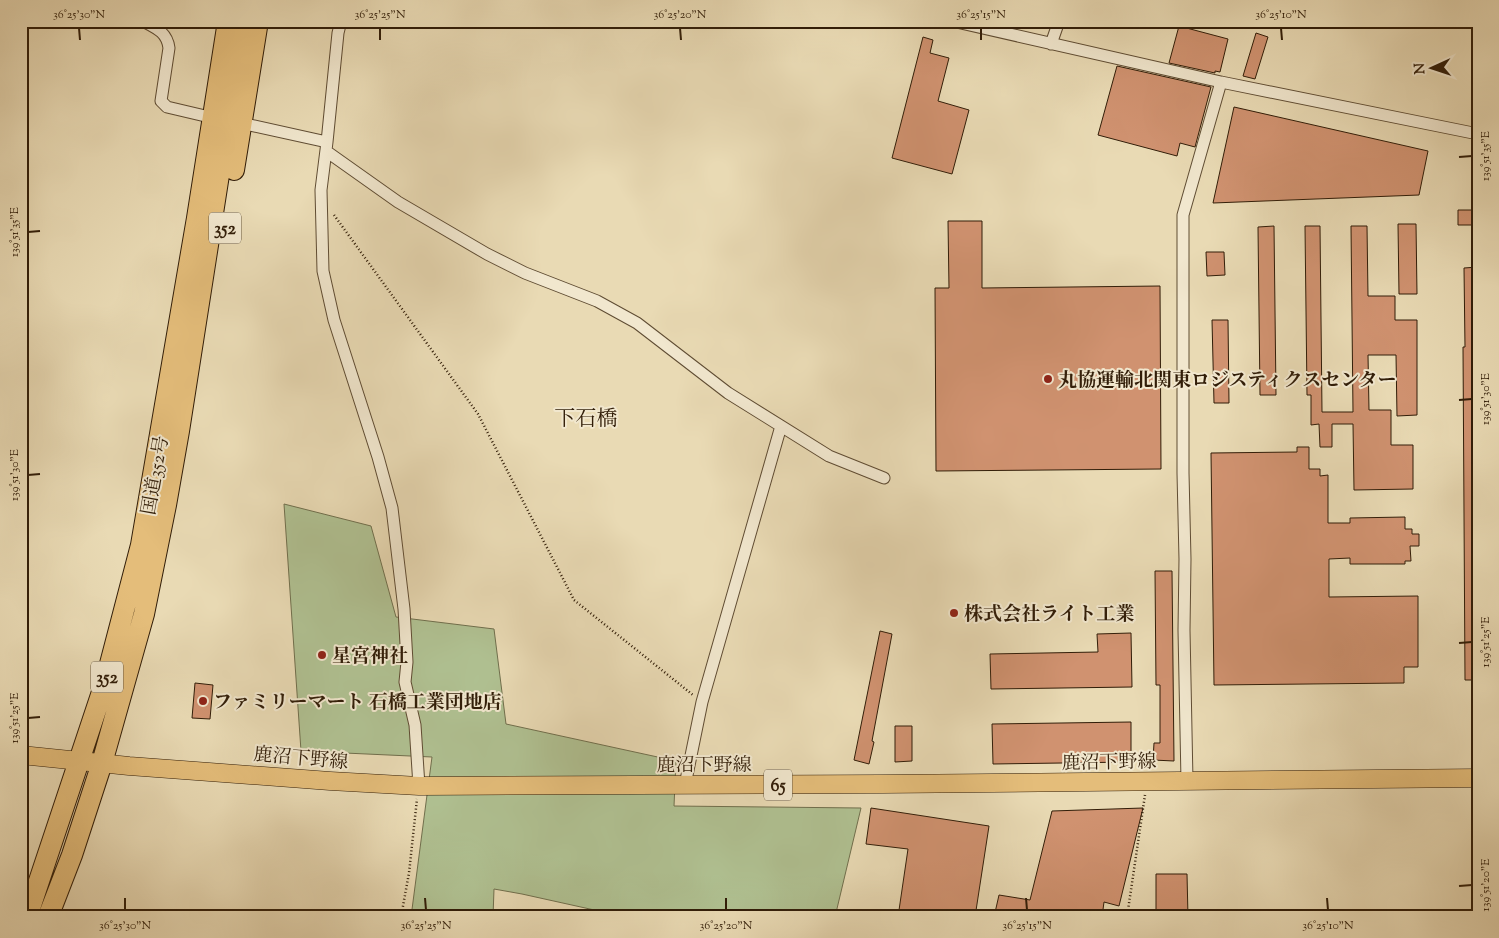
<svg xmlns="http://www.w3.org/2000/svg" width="1499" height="938" viewBox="0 0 1499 938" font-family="'Sorts Mill Goudy','Noto Serif JP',serif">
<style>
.green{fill:#b0c192;stroke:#706f4d}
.building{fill:#d09270;stroke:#311d08}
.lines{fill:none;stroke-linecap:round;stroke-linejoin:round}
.street-casing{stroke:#5f4c33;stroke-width:13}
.primary-casing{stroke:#311d08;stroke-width:19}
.highway-casing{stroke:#311d08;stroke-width:22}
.path{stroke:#311d08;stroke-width:2.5;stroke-dasharray:1 2.5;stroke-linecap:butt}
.street{stroke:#f1e7ce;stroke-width:11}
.primary{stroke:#e4bd7a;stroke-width:18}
.highway{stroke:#e4bd7a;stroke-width:20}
.ticks{fill:none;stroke:#311d08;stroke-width:2}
.poi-dot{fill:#8f2418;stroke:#f1e7ce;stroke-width:2}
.labels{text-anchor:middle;stroke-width:4;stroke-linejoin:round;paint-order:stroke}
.shield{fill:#f1e7ce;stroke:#6b5a43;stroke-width:1}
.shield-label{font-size:18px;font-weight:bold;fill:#311d08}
.poi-label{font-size:19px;font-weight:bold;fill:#311d08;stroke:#f1e7ce;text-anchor:start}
.street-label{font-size:19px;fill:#311d08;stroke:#f1e7ce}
.quarter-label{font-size:21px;fill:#311d08;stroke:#f1e7ce}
.neatline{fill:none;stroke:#311d08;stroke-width:2}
.ticks-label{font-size:12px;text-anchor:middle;fill:#311d08}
</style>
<rect width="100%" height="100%" fill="#e9dab4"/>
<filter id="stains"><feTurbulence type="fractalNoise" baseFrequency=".004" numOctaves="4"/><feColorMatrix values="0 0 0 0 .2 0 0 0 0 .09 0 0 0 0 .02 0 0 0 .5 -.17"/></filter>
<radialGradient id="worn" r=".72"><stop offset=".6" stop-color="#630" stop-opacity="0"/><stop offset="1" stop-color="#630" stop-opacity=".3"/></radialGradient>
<path class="green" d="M284 504 371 526 396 617 494 629 506 724 676 761 674 806 861 808 835 917H626L522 894 494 889 493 917H411L432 757 301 751Z"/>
<path class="building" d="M1179 26 1228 39 1220 72 1215 71V73L1169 63Z
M1256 33 1268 37 1255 79 1243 76Z
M923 37 933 40 930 53 949 58 938 101 969 110 952 174 892 158Z
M1117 66 1211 87 1195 147 1180 143 1177 156 1098 135Z
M1234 107 1428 151 1419 195 1213 203Z
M1458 210H1478V225H1458Z
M948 221H982V288L1160 286 1161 469 936 471 935 288H949Z
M1398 224H1416L1417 294H1399Z
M1274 226 1276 395H1260L1258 227Z
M1305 226H1320L1322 412H1353L1351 226H1367L1368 296H1395V320H1417V415L1397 416 1396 355H1368L1369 410H1391V445H1413V489L1354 490 1353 424H1332V447H1320L1319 424 1311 425V395H1307Z
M1206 252H1224L1225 275 1207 276Z
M1478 267V680H1465L1463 347H1465L1464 268Z
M1212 320H1228L1229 403H1214Z
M1297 447H1309V469H1320V476L1328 475V523H1350V518L1405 517V529H1412V534H1419V546H1410L1411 561H1405V564H1350V558L1329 559V597L1418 596V667H1404V683L1214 685 1211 453 1297 452Z
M1155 571H1172L1174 761 1153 760 1154 743H1160V685H1156Z
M880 631 892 634 872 741 874 742 869 764 854 760Z
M1131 633 1132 687 991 689 990 654 1098 652 1097 634Z
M195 683 213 685 210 719 192 718Z
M1131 722V762L993 764 992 724Z
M895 726H912V761L895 762Z
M871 808 989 826 975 917H898L908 849 866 844Z
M1143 808 1119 906 1104 902 1102 917H994L999 895 1030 900 1052 811Z
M1156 874H1187L1188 917H1156Z"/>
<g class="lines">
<defs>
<path id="street" d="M143 21C156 28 167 32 169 48L161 101 167 107 218 119
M341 21 338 33 327 142 321 190 323 271 334 320 378 457 392 508 404 609 407 662 405 682 415 725 419 786
M952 21 1221 82 1478 134
M1051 44 1059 21
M236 122 327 142
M326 151 398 202 487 254 525 273 597 301 637 323 728 393 829 456 884 478
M1187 781 1184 630 1185 559 1183 473V215L1221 82
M685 785 702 702 781 426"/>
<path id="primary" d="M21 755 129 766 330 781 419 786 883 784 1478 778"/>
<path id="highway" d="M234 170 258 21
M27 917 105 683 141 545 197 218 228 21
M48 917 72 855 102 763 144 614 166 505 179 431 243 21"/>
</defs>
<use href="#street" class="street-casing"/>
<use href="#primary" class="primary-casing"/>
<use href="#highway" class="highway-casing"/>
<path class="path" d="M334 215 478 414 574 600 693 695
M401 917 409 873 417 799
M1127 917 1145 795"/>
<use href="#street" class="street"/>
<use href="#primary" class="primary"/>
<use href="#highway" class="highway"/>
</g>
<path class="ticks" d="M79 28 80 40M380 28V40M680 28 681 40M981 28V40M1281 28 1282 40M1459 157 1472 156M28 232 40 231M1459 400 1472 399M28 475 40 474M1459 643 1472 642M28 718 40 717M1459 886 1472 885M125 898V910M425 898 426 910M726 898V910M1026 898 1027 910M1327 898 1328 910"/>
<g class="poi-dot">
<circle cx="1048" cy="379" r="5"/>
<circle cx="954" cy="613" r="5"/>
<circle cx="322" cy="655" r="5"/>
<circle cx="203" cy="701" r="5"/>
</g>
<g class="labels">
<g class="shield">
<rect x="209" y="212.5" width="32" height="31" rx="4"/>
<rect x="91" y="661.5" width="32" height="31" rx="4"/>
<rect x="764" y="769.5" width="28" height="31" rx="4"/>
</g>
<g class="shield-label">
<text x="225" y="234">352</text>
<text x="107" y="683">352</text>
<text x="778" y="791">65</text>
</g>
<g class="poi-label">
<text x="1058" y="386">丸協運輸北関東ロジスティクスセンター</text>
<text x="964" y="620">株式会社ライト工業</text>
<text x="332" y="662">星宮神社</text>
<text x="213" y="708">ファミリーマート 石橋工業団地店</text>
</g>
<g class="street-label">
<text transform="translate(154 475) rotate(-80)" y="7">国道352号</text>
<text transform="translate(301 757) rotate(5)" y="7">鹿沼下野線</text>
<text transform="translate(1109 761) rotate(-1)" y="7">鹿沼下野線</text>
<text x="704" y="771">鹿沼下野線</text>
</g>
<g class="quarter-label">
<text x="586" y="425">下石橋</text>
</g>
</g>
<rect width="1499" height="938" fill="none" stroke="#e9dab4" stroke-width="55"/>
<g transform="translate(1432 68) rotate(267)" stroke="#f1e7ce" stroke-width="4" paint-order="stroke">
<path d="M0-4L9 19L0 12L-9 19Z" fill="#311d08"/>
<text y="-8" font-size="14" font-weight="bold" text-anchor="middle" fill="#311d08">N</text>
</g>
<rect x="28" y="28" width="1444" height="882" class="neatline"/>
<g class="ticks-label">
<text x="79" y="18">36°25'30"N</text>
<text x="380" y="18">36°25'25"N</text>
<text x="680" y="18">36°25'20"N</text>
<text x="981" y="18">36°25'15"N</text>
<text x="1281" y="18">36°25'10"N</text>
<text transform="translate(1485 156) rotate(-90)" y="4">139°51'35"E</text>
<text transform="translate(14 232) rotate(-90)" y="4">139°51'35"E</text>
<text transform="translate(1485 399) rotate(-90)" y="4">139°51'30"E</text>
<text transform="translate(14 475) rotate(-90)" y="4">139°51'30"E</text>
<text transform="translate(1485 642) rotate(-90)" y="4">139°51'25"E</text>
<text transform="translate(14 718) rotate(-90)" y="4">139°51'25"E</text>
<text transform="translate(1485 885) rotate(-90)" y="4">139°51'20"E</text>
<text x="125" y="929">36°25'30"N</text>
<text x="426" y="929">36°25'25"N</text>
<text x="726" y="929">36°25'20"N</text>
<text x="1027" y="929">36°25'15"N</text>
<text x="1328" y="929">36°25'10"N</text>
</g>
<rect width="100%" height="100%" filter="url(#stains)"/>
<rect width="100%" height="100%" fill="url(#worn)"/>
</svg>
